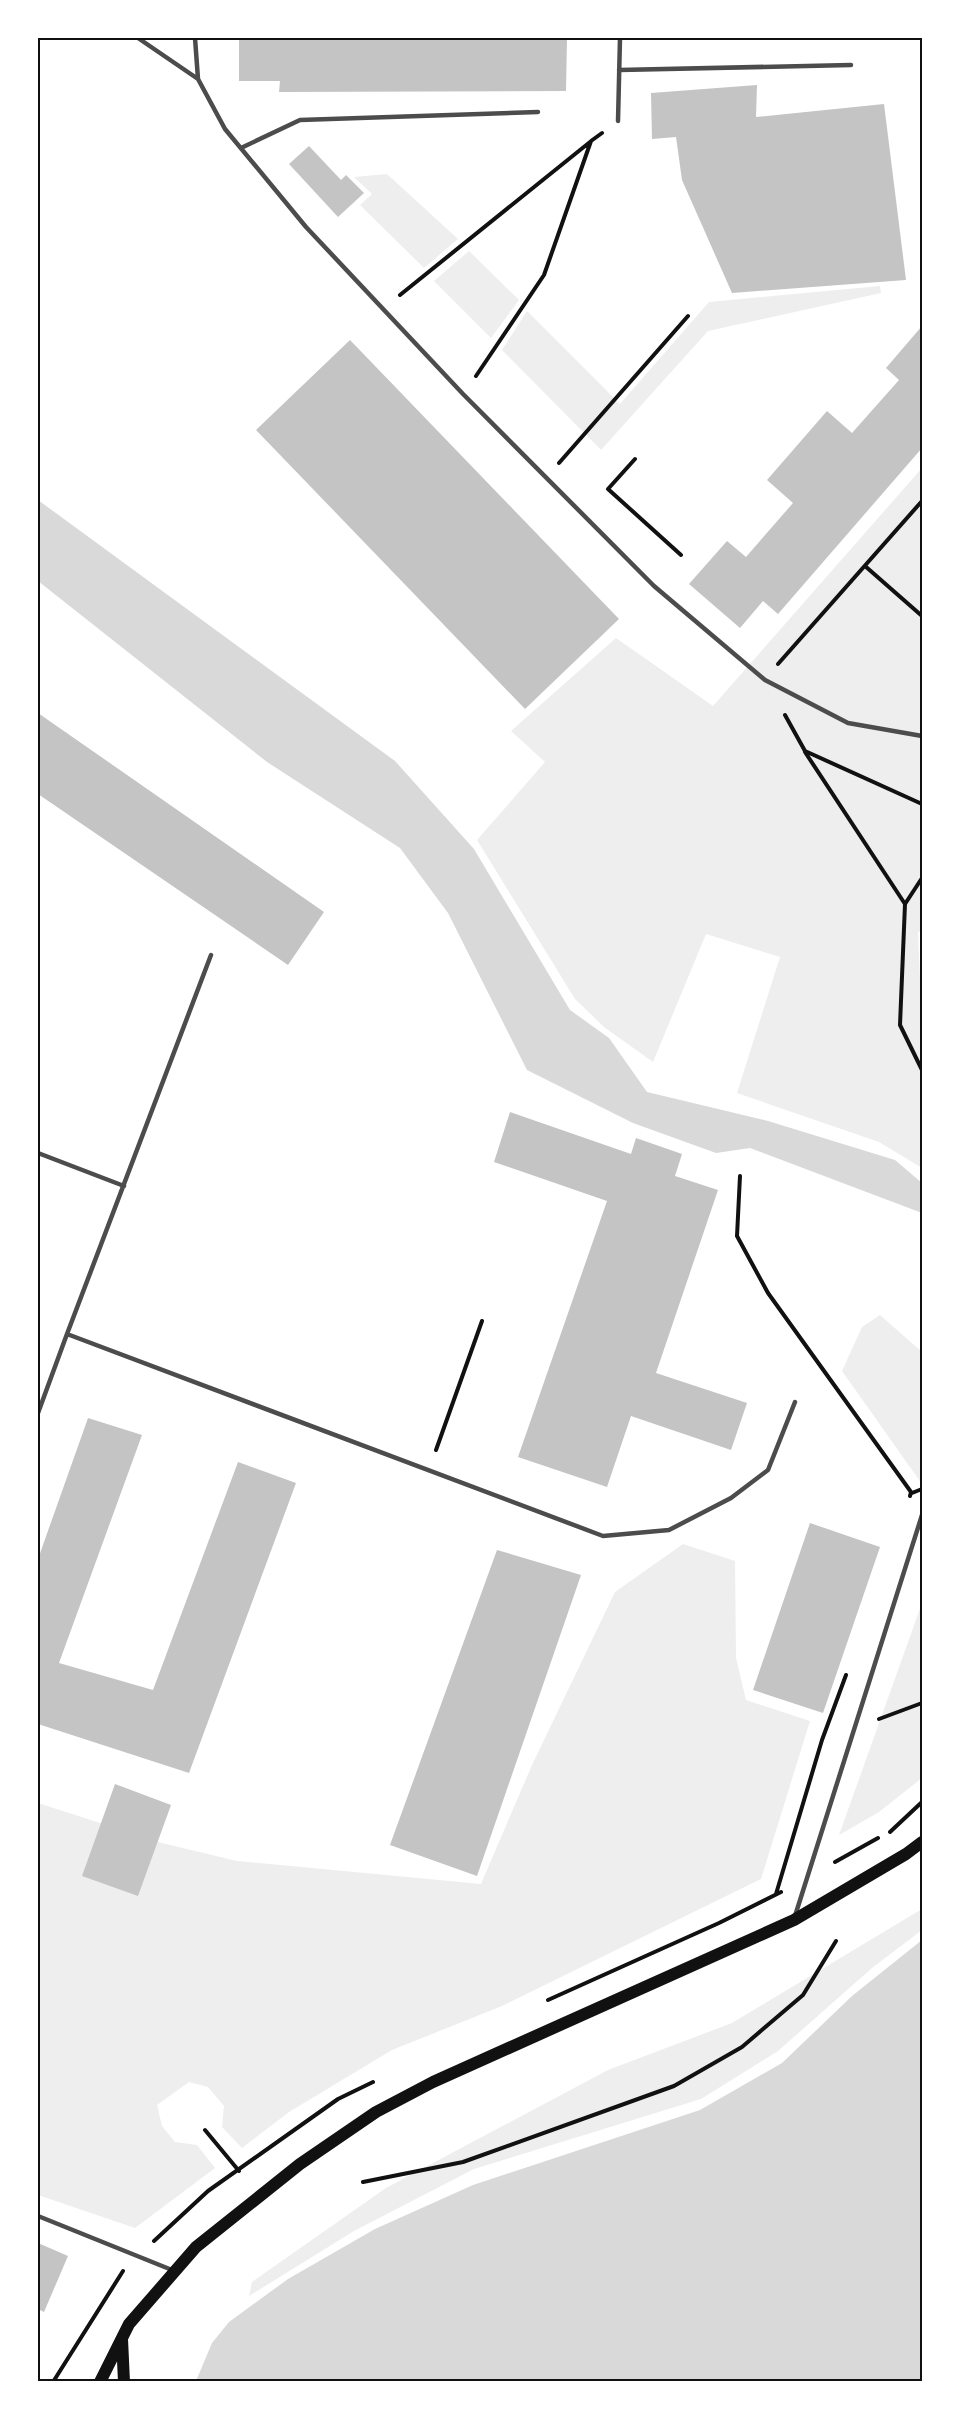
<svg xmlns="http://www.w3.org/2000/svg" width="960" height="2419" viewBox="0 0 960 2419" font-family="Manrope,sans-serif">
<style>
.green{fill:#eee}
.water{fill:#d9d9d9}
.building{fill:#c4c4c4}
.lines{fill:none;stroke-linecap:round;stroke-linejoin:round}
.path{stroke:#111;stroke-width:4}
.service{stroke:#4c4c4c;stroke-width:4.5}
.secondary{stroke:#111;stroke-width:12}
.neatline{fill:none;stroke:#111;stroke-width:2}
</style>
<rect width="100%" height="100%" fill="#fff"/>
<path class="green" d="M387 174 458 239 424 268 360 205 372 194 354 177Z
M469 251 519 300 491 338 434 281Z
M880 286 881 293 708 331 601 450 502 350 527 311 620 404 709 302Z
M922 468V931L918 932 922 1029V1168L879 1142 737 1093 780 957 706 934 653 1062 604 1027 575 999 477 840 545 762 511 731 616 638 713 706Z
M880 1315 922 1352V1484L842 1371 862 1327Z
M683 1544 735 1561 736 1658 746 1700 810 1721 761 1879 502 2006 392 2050 289 2112 242 2148 222 2127 224 2106 208 2087 189 2082 157 2105 162 2126 175 2142 197 2145 215 2168 135 2228 38 2195V1803L162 1843 237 1861 481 1884 532 1765 615 1592Z
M922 1603V1778L879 1812 839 1835Z
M922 1909V1930L872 1968 778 2051 701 2099 474 2169 354 2231 249 2296 252 2282 386 2188 608 2070 732 2023Z"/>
<path class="water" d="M38 500 395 761 474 849 570 1010 609 1038 647 1092 768 1121 895 1160 922 1183V1213L750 1148 716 1153 633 1123 527 1070 448 913 400 848 267 762 38 581Z
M922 1940V2381H196L212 2343 229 2322 288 2279 375 2229 473 2185 700 2110 782 2063 852 1996Z"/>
<path class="building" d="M239 38H567L566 91 279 92 280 81H239Z
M757 85 756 117 884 104 906 280 732 293 682 180 676 137 652 139 651 93Z
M309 146 341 180 346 175 364 193 338 217 289 164Z
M922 326V448L778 614 763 601 740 628 689 584 727 541 746 557 793 503 767 480 827 411 852 433 899 380 886 368Z
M350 340 619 619 525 709 256 430Z
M38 713 324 912 288 965 38 794Z
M510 1112 631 1154 636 1138 682 1154 675 1176 718 1190 656 1373 747 1403 731 1450 631 1416 607 1487 518 1457 607 1201 494 1162Z
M88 1418 142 1435 59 1663 153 1690 238 1462 296 1483 189 1773 38 1724V1559Z
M810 1523 880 1547 823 1713 753 1690Z
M497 1550 581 1575 477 1876 390 1845Z
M115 1784 171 1805 138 1896 82 1876Z
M38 2243 68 2256 44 2312 38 2309Z"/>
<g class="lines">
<path class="path" d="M400 295 590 142
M476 376 544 275 591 141 602 133
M635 459 608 489 681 555
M559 463 688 316
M865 566 922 616
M778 664 922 501
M785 715 805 751 922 804
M805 752 905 904
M922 878 905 904 900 1025 922 1070
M740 1176 737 1236 768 1293 911 1492 910 1496
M436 1450 482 1321
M912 1493 922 1489
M879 1719 922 1703
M890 1832 922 1802
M835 1862 878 1838
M776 1894 822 1740 846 1675
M548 2000 719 1923 781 1892
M205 2130 239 2171
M363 2182 463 2162 674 2086 742 2047 803 1995 836 1941
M154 2241 208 2191 338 2099 373 2082
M53 2382 123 2271"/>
<path class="service" d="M138 38 198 79
M195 38 198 79 225 129 306 227 463 394 654 586 765 680 848 723 922 736
M619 70 851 65
M618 121 620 38
M241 148 300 120 538 112
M38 1153 124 1186
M67 1334 211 955
M38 1413 67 1334 603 1536 669 1530 731 1498 768 1470 795 1402
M795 1916 922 1515
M38 2216 172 2270"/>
<path class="secondary" d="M122 2339 124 2382
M100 2382 129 2324 196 2247 300 2164 376 2112 433 2082 794 1920 906 1854 922 1842"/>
</g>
<rect width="960" height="2419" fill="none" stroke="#ffffff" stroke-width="78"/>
<rect x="39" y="39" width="882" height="2341" class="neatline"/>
</svg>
